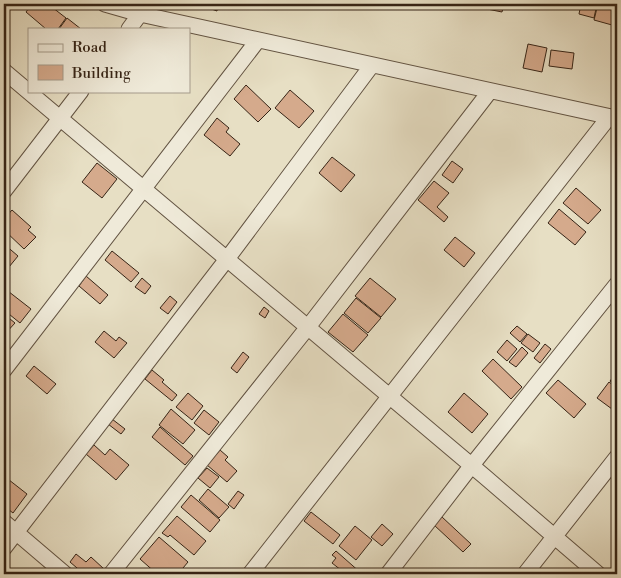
<svg xmlns="http://www.w3.org/2000/svg" width="621" height="578" viewBox="0 0 621 578" font-family="'Libre Bodoni',serif">
<style>
.building{fill:#d5aa8c;stroke:#362416}
.lines{fill:none;stroke-linecap:round;stroke-linejoin:round}
.street-casing{stroke:#625342;stroke-width:17}
.street{stroke:#efead9;stroke-width:15}
</style>
<rect width="100%" height="100%" fill="#e7dfc4"/>
<filter id="stains"><feTurbulence type="fractalNoise" baseFrequency=".004" numOctaves="4"/><feColorMatrix values="0 0 0 0 .2 0 0 0 0 .09 0 0 0 0 .02 0 0 0 .5 -.17"/></filter>
<radialGradient id="worn" r=".72"><stop offset=".6" stop-color="#630" stop-opacity="0"/><stop offset="1" stop-color="#630" stop-opacity=".3"/></radialGradient>
<path class="building" d="M32 4 41 9 45 4H48L66 18 58 29H46L26 12Z
M207 4H218L217 11 206 7Z
M483 4H504L502 12 482 8Z
M581 4H597L594 18 579 14Z
M598 4H617L612 25 594 20Z
M67 18 81 29H59Z
M528 44 547 48 542 72 523 68Z
M551 50 574 53 572 69 549 66Z
M246 85 271 109 258 122 234 99Z
M290 90 314 111 299 128 275 108Z
M217 118 229 128 226 132 240 144 230 156 204 135Z
M332 157 355 175 341 192 319 173Z
M452 161 463 169 453 183 442 175Z
M97 163 117 179 102 198 82 182Z
M434 181 449 193 437 207 448 217 444 222 418 200Z
M576 188 601 210 588 224 563 203Z
M559 209 586 232 575 245 548 223Z
M12 210 31 227 28 230 36 237 24 249 4 230V219Z
M455 237 475 253 464 267 444 250Z
M4 244 18 256 9 267 4 262Z
M112 251 139 273 131 282 105 260Z
M86 276 108 295 100 304 79 286Z
M142 278 151 286 145 294 135 287Z
M370 278 396 299 381 317 355 296Z
M4 288 31 309 20 323 4 310Z
M170 296 177 302 168 314 160 308Z
M356 298 381 318 368 333 344 313Z
M264 307 269 311 265 318 259 314Z
M4 314 15 323 4 335Z
M343 314 368 335 353 352 328 332Z
M517 326 527 334 520 342 510 333Z
M104 331 116 341 119 337 127 343 114 358 95 342Z
M528 334 540 343 533 352 521 343Z
M507 340 517 349 507 361 497 352Z
M545 344 551 349 540 363 534 358Z
M522 347 528 353 516 367 509 362Z
M243 352 249 357 237 373 231 368Z
M493 359 522 387 511 399 482 371Z
M34 366 56 384 47 394 26 376Z
M152 370 164 380 162 382 177 395 172 401 145 379Z
M617 372V386L610 381Z
M558 380 586 404 574 418 546 393Z
M609 382 617 388 616 412 597 398Z
M188 393 203 406 192 420 176 407Z
M464 393 488 414 472 433 448 412Z
M171 409 195 430 183 444 159 425Z
M204 410 219 422 209 435 194 423Z
M112 419 125 429 121 434 108 424Z
M160 427 193 456 185 465 152 437Z
M94 445 105 455 110 449 129 465 116 480 86 454Z
M220 450 228 457 225 460 237 471 227 482 207 465Z
M207 468 219 477 210 488 198 478Z
M4 476 27 494 13 513 4 506Z
M208 489 229 507 219 518 199 500Z
M238 491 244 495 234 509 228 504Z
M191 495 220 520 210 532 181 507Z
M311 512 340 535 333 544 304 521Z
M177 516 206 541 194 555 170 535 168 537 162 533Z
M442 517 471 544 463 552 434 525Z
M382 524 393 534 382 546 371 537Z
M355 526 372 540 356 560 339 546Z
M159 537 188 562 178 574H157L140 559Z
M336 551 361 573 360 574H346L332 563 336 558 332 555Z
M76 554 86 562 91 557 104 569 100 574H84L70 562Z"/>
<g class="lines">
<defs>
<path id="street" d="M105 4 140 14 616 118
M129 29 140 14
M4 71 484 476 598 574
M4 191 81 91
M4 370 258 40
M4 522 65 574
M4 548 227 259 372 65
M111 574 308 327 490 91
M250 574 609 117
M388 574 472 465 617 284
M525 574 617 457"/>
</defs>
<use href="#street" class="street-casing"/>
<use href="#street" class="street"/>
</g>
<rect width="621" height="578" fill="none" stroke="#e7dfc4" stroke-width="20"/>
<rect x="5" y="5" width="611" height="568" fill="none" stroke="#362416" stroke-width="2.5"/>
<rect x="10" y="10" width="601" height="558" fill="none" stroke="#362416"/>
<rect x="28" y="28" width="162" height="65" fill="#efead9" stroke="#a59b8b"/>
<rect x="38" y="44" width="25" height="8" fill="#efead9" stroke="#a59b8b"/>
<text x="72" y="52" font-size="15" fill="#362416">Road</text>
<rect x="38" y="65" width="25" height="15" fill="#d5aa8c" stroke="#a59b8b"/>
<text x="72" y="78" font-size="15" fill="#362416">Building</text>
<rect width="100%" height="100%" filter="url(#stains)"/>
<rect width="100%" height="100%" fill="url(#worn)"/>
</svg>
